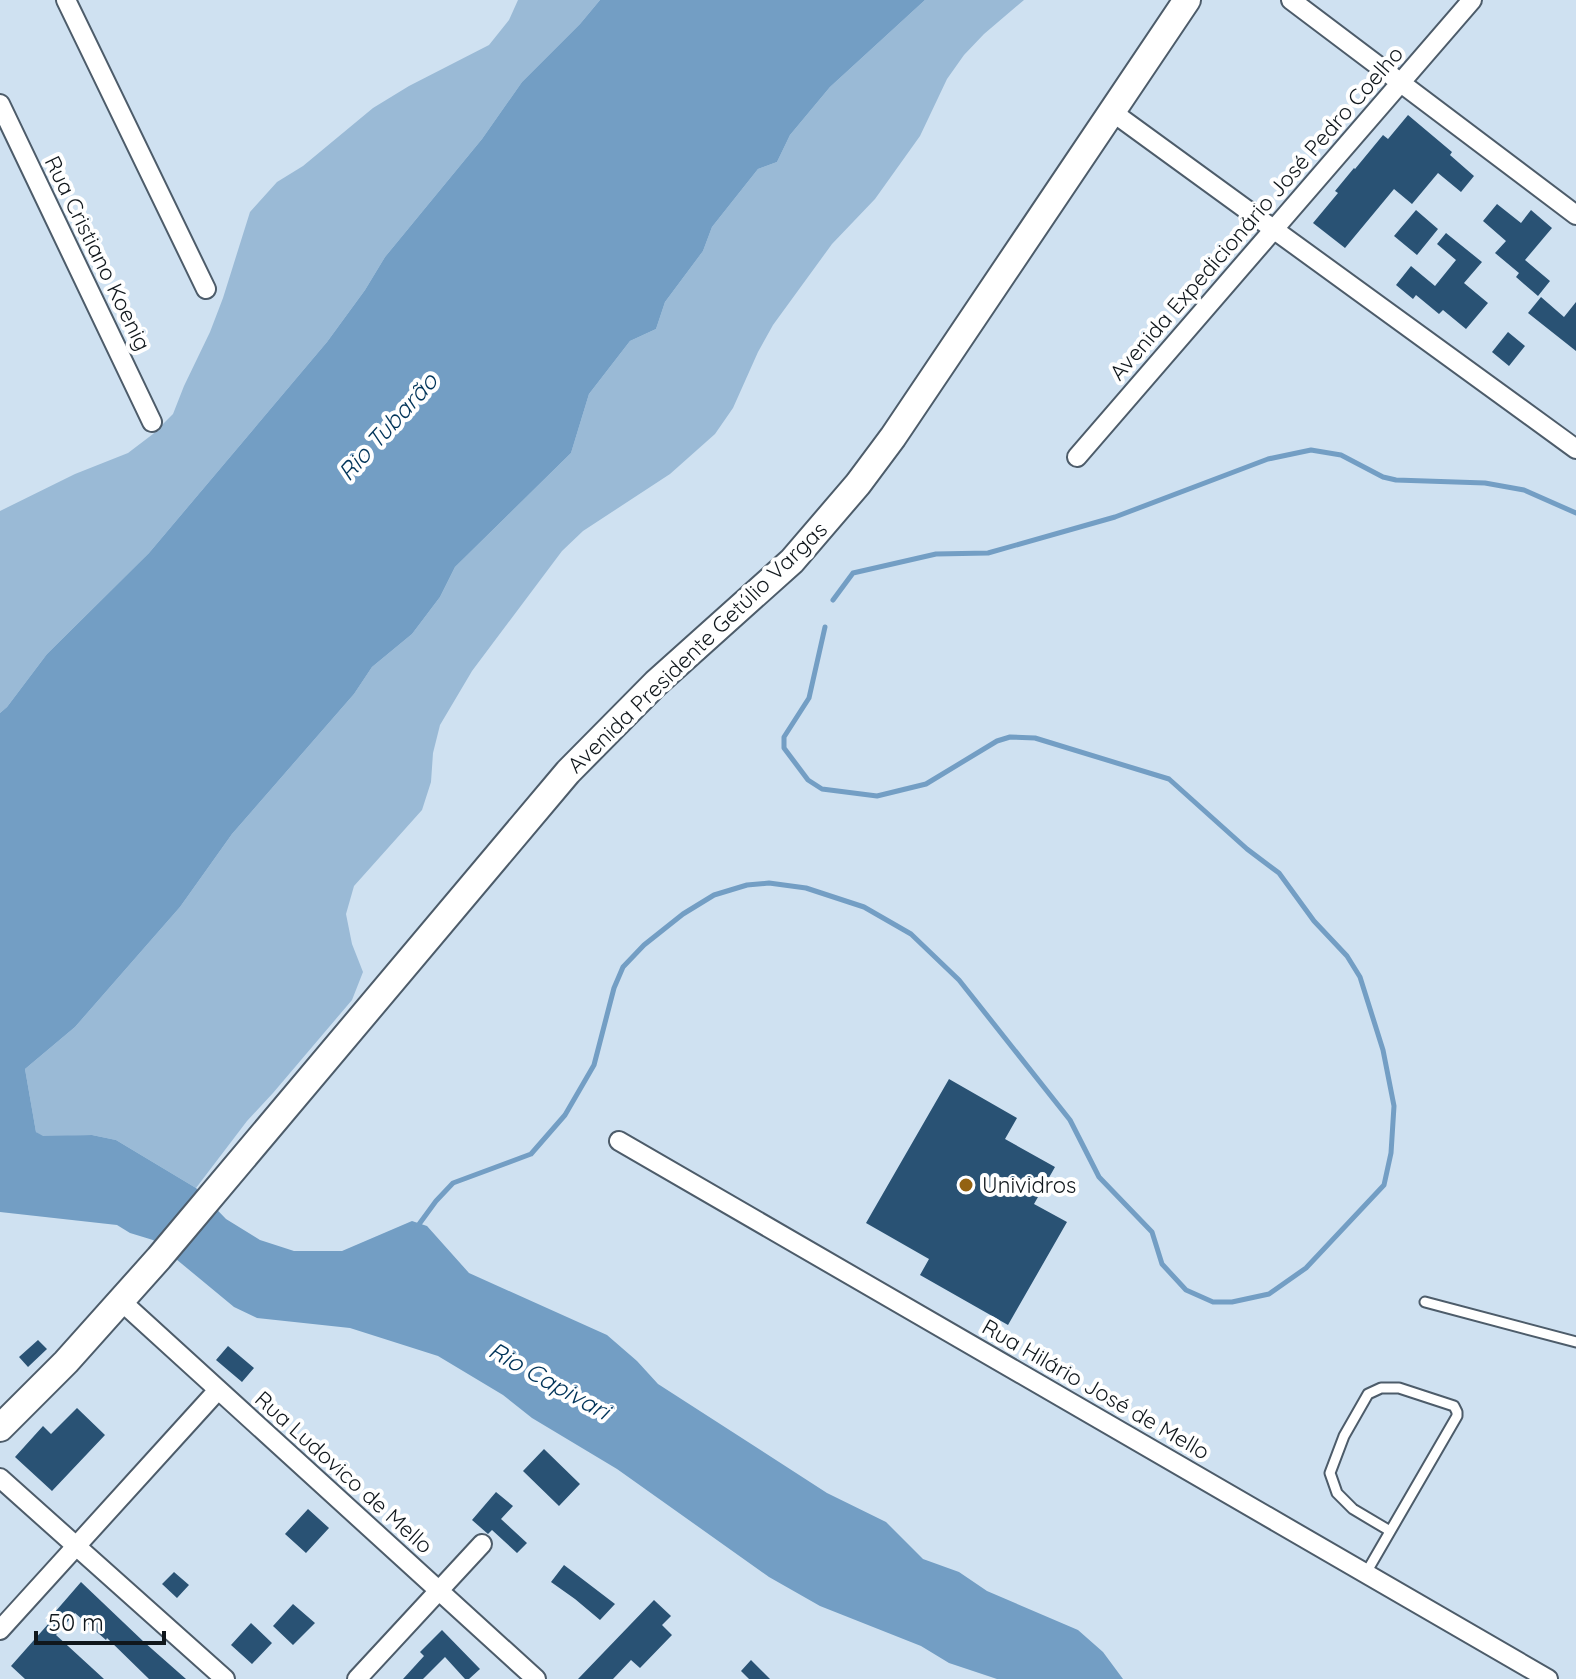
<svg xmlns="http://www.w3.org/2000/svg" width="1576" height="1679" viewBox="0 0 1576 1679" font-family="Quicksand,sans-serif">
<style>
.green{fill:#9abad6}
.water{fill:#739ec4}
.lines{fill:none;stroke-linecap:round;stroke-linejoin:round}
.stream{stroke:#739ec4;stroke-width:5}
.building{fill:#295274}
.service-casing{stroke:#4d5c6a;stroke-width:13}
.minor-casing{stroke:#4d5c6a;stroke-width:22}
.secondary-casing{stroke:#4d5c6a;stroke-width:30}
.service{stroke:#fff;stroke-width:9}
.minor{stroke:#fff;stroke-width:18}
.secondary{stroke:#fff;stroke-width:26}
.poi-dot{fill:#936212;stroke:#fff;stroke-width:3}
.labels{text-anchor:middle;stroke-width:8;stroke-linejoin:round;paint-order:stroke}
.street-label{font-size:22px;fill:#10171c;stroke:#fff}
.poi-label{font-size:22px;fill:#10171c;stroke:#fff;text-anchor:start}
.water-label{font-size:24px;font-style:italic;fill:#003459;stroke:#fff}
</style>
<rect width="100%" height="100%" fill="#cfe1f1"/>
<path class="green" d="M518 0H600L580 24 522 82 482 139 385 257 365 290 327 342 149 553 47 654 7 707 0 713V511L75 474 128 453 153 434 173 414 184 386 210 332 223 298 250 212 277 182 303 166 373 108 409 86 489 45 509 20Z
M925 0H1024L984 34 964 55 947 79 920 136 875 199 832 244 773 325 758 352 733 408 715 434 670 474 583 531 562 551 472 671 440 725 433 753 431 782 422 810 354 886 346 914 352 944 363 972 352 1000 273 1093 247 1121 196 1188 116 1140 92 1135 42 1137 36 1132 25 1069 75 1027 180 907 232 834 354 694 372 667 412 634 440 597 455 567 571 453 589 394 630 341 656 329 665 302 703 251 712 227 758 169 777 162 790 135 830 87Z"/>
<path class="water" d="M600 0H925L830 87 790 135 777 162 758 169 712 227 703 251 665 302 656 329 630 341 589 394 571 453 455 567 440 597 412 634 372 667 354 694 232 834 180 907 75 1027 25 1069 36 1132 43 1136 92 1135 116 1140 196 1188 226 1219 260 1240 294 1251H342L412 1221 427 1226 469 1273 607 1335 637 1361 658 1384 827 1493 886 1522 923 1559 959 1572 987 1591 1078 1630 1103 1652 1123 1679H997L949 1663 921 1646 820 1606 769 1577 617 1469 532 1418 503 1395 438 1356 350 1328 257 1318 234 1307 153 1240 130 1233 117 1225 0 1212V713L7 707 47 654 149 553 327 342 365 290 385 257 482 139 522 82 580 24Z"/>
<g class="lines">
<path class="stream" d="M833 600 853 573 936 554 988 553 1115 517 1268 459 1311 450 1341 455 1383 477 1396 480 1485 483 1524 490 1576 513
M417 1227 436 1201 453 1183 531 1154 565 1115 594 1065 614 988 623 967 644 945 683 914 714 895 747 885 769 883 806 888 864 907 911 934 959 980 1070 1120 1099 1177 1152 1232 1162 1264 1186 1290 1213 1302H1232L1269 1294 1306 1268 1384 1185 1391 1153 1394 1106 1383 1050 1360 977 1347 956 1314 921 1279 873 1247 849 1169 779 1035 738 1010 737 997 741 926 784 877 796 822 789 808 780 784 748V737L809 698 825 627"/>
</g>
<path class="building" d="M1408 115 1452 152 1450 155 1474 176 1461 192 1438 173 1412 204 1394 189 1345 248 1313 223 1338 193 1335 191 1354 168 1355 169 1383 135 1388 139Z
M1497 204 1521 223 1531 210 1552 228 1525 260 1550 281 1538 296 1516 277 1519 273 1495 253 1506 241 1483 221Z
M1416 210 1438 229 1417 255 1394 236Z
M1446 233 1482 262 1464 283 1488 303 1466 329 1443 310 1439 314 1416 295 1413 299 1396 285 1411 266 1435 286 1456 260 1437 244Z
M1541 297 1564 317 1576 302V351L1528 313Z
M1508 332 1525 346 1509 366 1492 352Z
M949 1079 1017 1118 1005 1139 1055 1167 1034 1204 1067 1222 1008 1325 920 1275 929 1259 866 1223Z
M38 1340 47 1349 28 1367 19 1357Z
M228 1346 254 1368 242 1382 216 1360Z
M77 1408 105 1435 52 1491 15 1457 43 1426 51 1434Z
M544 1449 580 1484 559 1506 523 1471Z
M496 1492 513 1506 501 1519 527 1543 517 1553 492 1530 488 1534 472 1520Z
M308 1509 329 1528 306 1553 285 1534Z
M564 1565 615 1604 600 1620 575 1599 551 1582Z
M174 1572 189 1585 177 1598 162 1584Z
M81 1582 144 1642 186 1679H149L107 1638 106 1640 75 1613 56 1635 104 1679H25L11 1666 57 1614 55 1612Z
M654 1600 671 1616 662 1625 672 1635 640 1668 631 1660 613 1679H578Z
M293 1604 315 1623 293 1645 273 1626Z
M251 1623 272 1643 252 1664 231 1645Z
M442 1630 480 1669 469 1679H465L445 1657 423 1679H403L424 1656 420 1652Z
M751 1660 770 1679H749L741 1671Z"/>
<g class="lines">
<defs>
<path id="service" d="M1425 1302 1576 1342
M1366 1573 1457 1416V1412L1454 1406 1399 1388H1381L1368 1394 1344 1436 1330 1473 1337 1493 1353 1509 1390 1531"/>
<path id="minor" d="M66 0 206 289
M1291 0 1576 215
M0 104 152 422
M1111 111 1576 449
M1077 457 1472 0
M619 1141 1548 1679
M121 1301 536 1679
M0 1478 225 1679
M0 1630 218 1390
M357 1679 482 1544"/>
<path id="secondary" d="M0 1428 66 1362 159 1258 568 772 656 683 792 561 858 484 893 437 1187 0"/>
</defs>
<use href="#service" class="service-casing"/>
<use href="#minor" class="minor-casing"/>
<use href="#secondary" class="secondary-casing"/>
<use href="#service" class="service"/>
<use href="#minor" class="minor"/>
<use href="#secondary" class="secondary"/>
</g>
<circle class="poi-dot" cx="966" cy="1185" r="8"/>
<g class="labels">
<g class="street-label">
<text transform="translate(1256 213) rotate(-49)" y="8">Avenida Expedicionário José Pedro Coelho</text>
<text transform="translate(98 253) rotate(64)" y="8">Rua Cristiano Koenig</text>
<text transform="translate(697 647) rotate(-44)" y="8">Avenida Presidente Getúlio Vargas</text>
<text transform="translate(1096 1389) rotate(30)" y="8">Rua Hilário José de Mello</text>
<text transform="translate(344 1472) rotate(42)" y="8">Rua Ludovico de Mello</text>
</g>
<g class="poi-label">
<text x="982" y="1193">Unividros</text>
</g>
<g class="water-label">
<text transform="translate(388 427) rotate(-48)" y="8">Rio Tubarão</text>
<text transform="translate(549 1381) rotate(29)" y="8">Rio Capivari</text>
</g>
</g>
<path d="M36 1631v12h128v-12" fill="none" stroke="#10171c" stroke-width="4"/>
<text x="48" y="1631" font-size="24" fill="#10171c" stroke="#ffffff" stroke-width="6" paint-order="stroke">50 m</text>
</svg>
